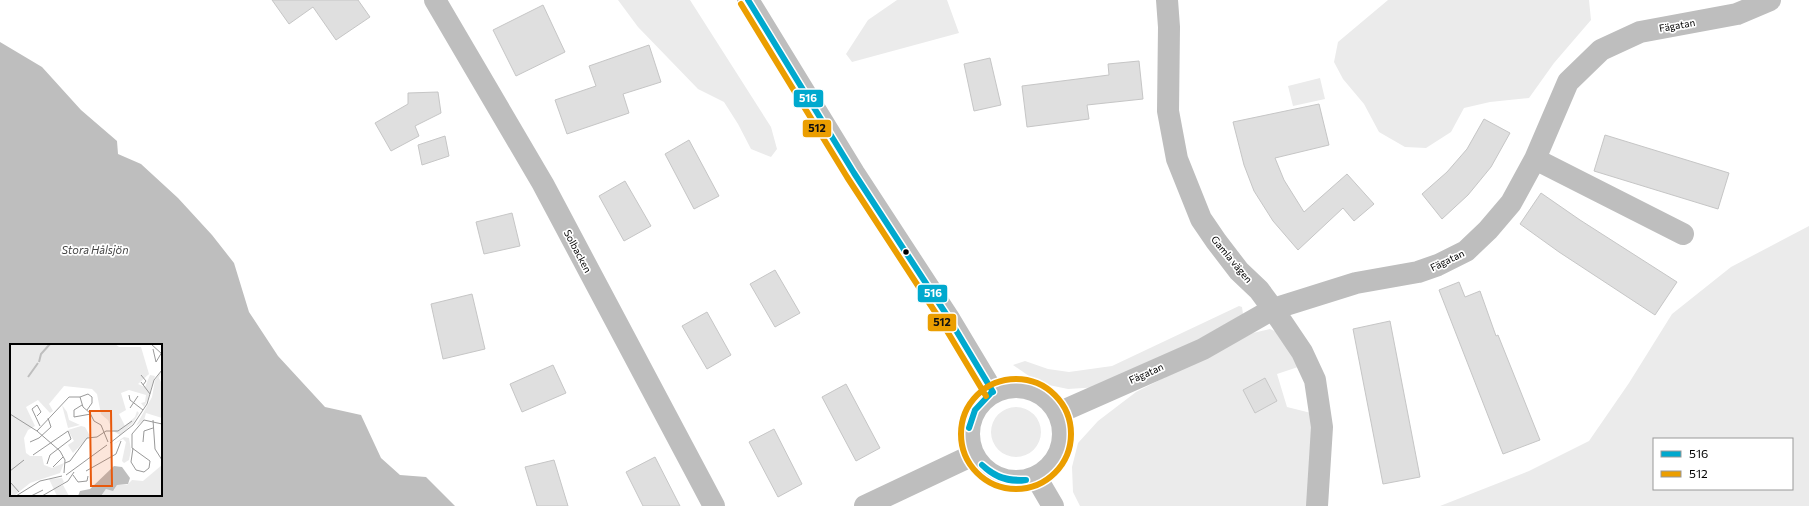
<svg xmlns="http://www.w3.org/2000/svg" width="1809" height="506" viewBox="0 0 1809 506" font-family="Commissioner,sans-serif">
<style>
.green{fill:#ebebeb;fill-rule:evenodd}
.water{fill:#bebebe;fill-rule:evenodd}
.building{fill:#dfdfdf;stroke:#c6c6c6}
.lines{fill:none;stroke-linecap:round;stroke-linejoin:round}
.minor{stroke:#bebebe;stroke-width:22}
.bus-1-casing{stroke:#fff;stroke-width:9}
.bus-2-casing{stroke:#fff;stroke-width:9}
.bus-1{stroke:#00a9ce;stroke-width:6}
.bus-2{stroke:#eb9e00;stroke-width:6}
.bus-dot{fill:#000;stroke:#fff;stroke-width:1.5}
.labels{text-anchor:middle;stroke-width:3.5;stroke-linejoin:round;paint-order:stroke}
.street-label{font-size:10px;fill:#000;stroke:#fff}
.water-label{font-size:11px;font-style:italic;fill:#434343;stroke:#fff}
.inset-river{fill:none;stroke:#bebebe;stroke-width:2}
.inset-road{fill:none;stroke:#999;stroke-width:1}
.view{fill:#e8590c;fill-opacity:0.15;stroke:#e8590c;stroke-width:2}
.inset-edge{fill:none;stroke:#000;stroke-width:2}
.line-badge{stroke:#fff;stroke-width:1.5}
.badge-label{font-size:11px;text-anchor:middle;font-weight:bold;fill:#fff}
.pale-badge-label{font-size:11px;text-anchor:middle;font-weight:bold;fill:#111}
</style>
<rect width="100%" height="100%" fill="#fff"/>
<path class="green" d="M618 0H690L771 127 777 149 771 157 751 149 738 124 724 102 698 89 638 27Z
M897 0H947L959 33 852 62 846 54 868 20Z
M1388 0H1589L1591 20 1554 63 1529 98 1490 102 1464 108 1451 132 1426 148 1405 147 1379 132 1364 104 1343 79 1334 62 1338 42Z
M1320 78 1325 99 1293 106 1288 86Z
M1809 226V506H1440L1529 471 1589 441 1629 383 1672 314 1731 267ZM1654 439H1792V489H1654Z
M1239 306 1242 307 1243 314 1235 322 1099 387 1068 389 1039 383 1013 365 1025 361 1048 369 1069 372 1112 366Z
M1270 329 1279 333 1298 367 1277 374 1287 407 1315 414 1310 506H1080L1073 492 1072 467 1078 443 1098 421 1136 392 1253 333Z
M991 432a25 25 0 1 1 50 0a25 25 0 1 1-50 0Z"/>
<path class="water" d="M0 42 42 67 81 110 117 141 118 154 141 164 178 198 212 235 234 263 249 312 278 356 325 407 361 415 381 458 400 475 426 477 455 506H0ZM11 345H161V495H11Z"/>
<path class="building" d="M272 0H358L370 17 336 40 313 7 289 24Z
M543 5 565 52 516 76 493 30Z
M649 45 661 82 623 94 629 113 567 134 555 100 596 86 589 66Z
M990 58 1001 105 974 111 964 64Z
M1139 61 1143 99 1087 105 1089 119 1027 127 1022 86 1109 75 1108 64Z
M438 92 441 113 415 126 419 136 391 151 375 123 408 104V93Z
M1319 104 1329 145 1275 158 1284 180 1304 212 1347 174 1374 204 1354 221 1343 208 1298 250 1273 221 1254 191 1244 165 1233 122Z
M1484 119 1510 133 1491 167 1468 195 1442 219 1422 194 1447 172 1467 149Z
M1605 135 1729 173 1718 209 1594 171Z
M445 136 449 156 422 165 418 145Z
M689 140 719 196 694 209 665 154Z
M625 181 651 226 624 241 599 196Z
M1541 193 1580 220 1677 282 1655 315 1559 252 1520 224Z
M512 213 520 246 484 254 476 222Z
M775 270 800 313 775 327 750 284Z
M1459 282 1465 297 1480 291 1496 336 1498 335 1540 440 1503 454 1439 290Z
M472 294 485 349 443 359 431 304Z
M707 312 731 355 707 369 682 326Z
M1390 321 1420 477 1383 484 1353 329Z
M553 365 566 393 522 412 510 384Z
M1265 378 1277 401 1255 413 1243 390Z
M846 384 880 448 856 461 822 397Z
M774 429 802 484 778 497 749 442Z
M655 457 680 506H643L626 472Z
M554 460 568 506H537L525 467Z"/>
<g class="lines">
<path class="minor" d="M435 0 543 184 714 506
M748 0 854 173 948 317 993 392
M1167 0 1169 27 1168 111 1177 159 1201 219 1216 241 1239 271 1259 290 1273 309 1302 352 1315 380 1322 427 1317 506
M1535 159 1683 234
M969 434a47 47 0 1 1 94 0a47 47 0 1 1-94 0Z
M1058 413 1203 349 1273 309 1356 283 1418 272 1438 265 1466 251 1488 230 1511 203 1535 159 1568 82 1601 50 1640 32 1737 14 1770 0
M1036 477 1053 506
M865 506 973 455"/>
<defs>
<path id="bus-1" d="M748 0 854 173 948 317 993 392
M969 428 975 410 990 394
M969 428 975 410 990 394
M982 465C997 478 1006 480 1026 480
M982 465C994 477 1009 483 1026 480"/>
<path id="bus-2" d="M741 4 847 177 941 321 986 396
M961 434a55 55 0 1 1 110 0a55 55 0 1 1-110 0Z"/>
</defs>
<use href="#bus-1" class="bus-1-casing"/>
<use href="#bus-2" class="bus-2-casing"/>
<use href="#bus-1" class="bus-1"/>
<use href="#bus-2" class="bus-2"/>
</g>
<circle class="bus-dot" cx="906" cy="252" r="3.5"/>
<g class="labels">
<g class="street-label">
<text transform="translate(1677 25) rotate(-10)" y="4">Fägatan</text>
<text transform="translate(578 251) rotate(62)" y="4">Solbacken</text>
<text transform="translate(1232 259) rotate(50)" y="4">Gamla vägen</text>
<text transform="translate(1447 260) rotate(-26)" y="4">Fägatan</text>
<text transform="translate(1146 373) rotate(-24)" y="4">Fägatan</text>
</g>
<g class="water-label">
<text x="95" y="254">Stora Hålsjön</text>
</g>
</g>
<g transform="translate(10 344)">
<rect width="152" height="152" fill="#fff"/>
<path d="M0 0H105L109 3H131L139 30 128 40 135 43 140 31 145 32 138 55 134 63 131 59 135 58 136 51 119 46 111 49 116 66 109 70 115 82 125 73 127 67 129 69 123 79 110 91 103 87 98 76 91 70 87 50 82 45 54 42 39 60 43 67 40 69 28 56 16 63 25 82 18 86 14 94 16 109 20 112H32L34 121 42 124 54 119 50 129 20 139 4 152H0ZM151 28 149 34 152 40V74L136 69 134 76 126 82 142 53 145 36ZM52 61 57 68 59 76 70 81 58 84ZM71 82 75 83 80 92 63 109 58 101 64 97 58 86ZM114 93 119 94 121 106 119 116 114 119 112 117 116 98 113 95 102 101ZM152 121V152H91L96 145 104 146 107 141H117L122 136 133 137ZM52 134 54 138 46 144 53 141 59 152H47L39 135Z" fill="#ebebeb"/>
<path d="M104 122 112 123 120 134 118 140 107 141 103 147 96 145 91 152H68L70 147 80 145Z" fill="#bebebe"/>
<path class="inset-river" d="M29 18 31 10 40 0M18 33 28 19"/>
<path class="inset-road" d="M141 0 152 10M143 5 146 18 152 8M131 31 136 37 133 41M131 38 140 50M119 51 120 56 133 66M70 53 78 50 82 53V59L77 66M72 61 64 66V73L81 70M120 64 128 52M0 70 27 87M27 72 31 68 27 61 22 65 30 82M143 76 145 105 152 116M20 98 29 94 41 83 38 74M133 98 134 87 143 84M100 99 123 81 137 60 144 36 152 26M123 104 121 118 126 126 134 128 139 124 140 117 122 104V90L134 76 152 80M23 111 58 87 61 95 40 111 37 120M55 119 60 117 77 94 87 93 96 87H108L122 77M43 123 53 113M0 127 14 116M76 127 106 110 111 97M54 129 55 116 50 107 27 87 59 53H70L73 63 80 69 84 77 91 81 98 98M56 131 97 101M63 131 68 138 77 137 78 132M1 139 9 148M6 152 30 137 52 132M21 152 33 146M32 152 58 137 64 128"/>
<path class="view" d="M80 67H101L102 142H81Z"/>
<rect width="152" height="152" class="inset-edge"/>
</g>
<g class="line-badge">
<rect x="793" y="89" width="31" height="19" rx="4" fill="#00a9ce"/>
<rect x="802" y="119" width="30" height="19" rx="4" fill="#eb9e00"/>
<rect x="917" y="284" width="31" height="19" rx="4" fill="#00a9ce"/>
<rect x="927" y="313" width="30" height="19" rx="4" fill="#eb9e00"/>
</g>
<g class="badge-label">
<text x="808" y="102">516</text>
<text x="933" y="297">516</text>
</g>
<g class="pale-badge-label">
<text x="817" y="132">512</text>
<text x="942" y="326">512</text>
</g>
<rect x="1653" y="438" width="140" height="52" fill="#ffffff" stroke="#999999"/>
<rect x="1661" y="451" width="20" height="6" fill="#00a9ce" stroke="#999999"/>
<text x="1689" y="458" font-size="12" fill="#000000">516</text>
<rect x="1661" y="471" width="20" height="6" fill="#eb9e00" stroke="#999999"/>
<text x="1689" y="478" font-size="12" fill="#000000">512</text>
</svg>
